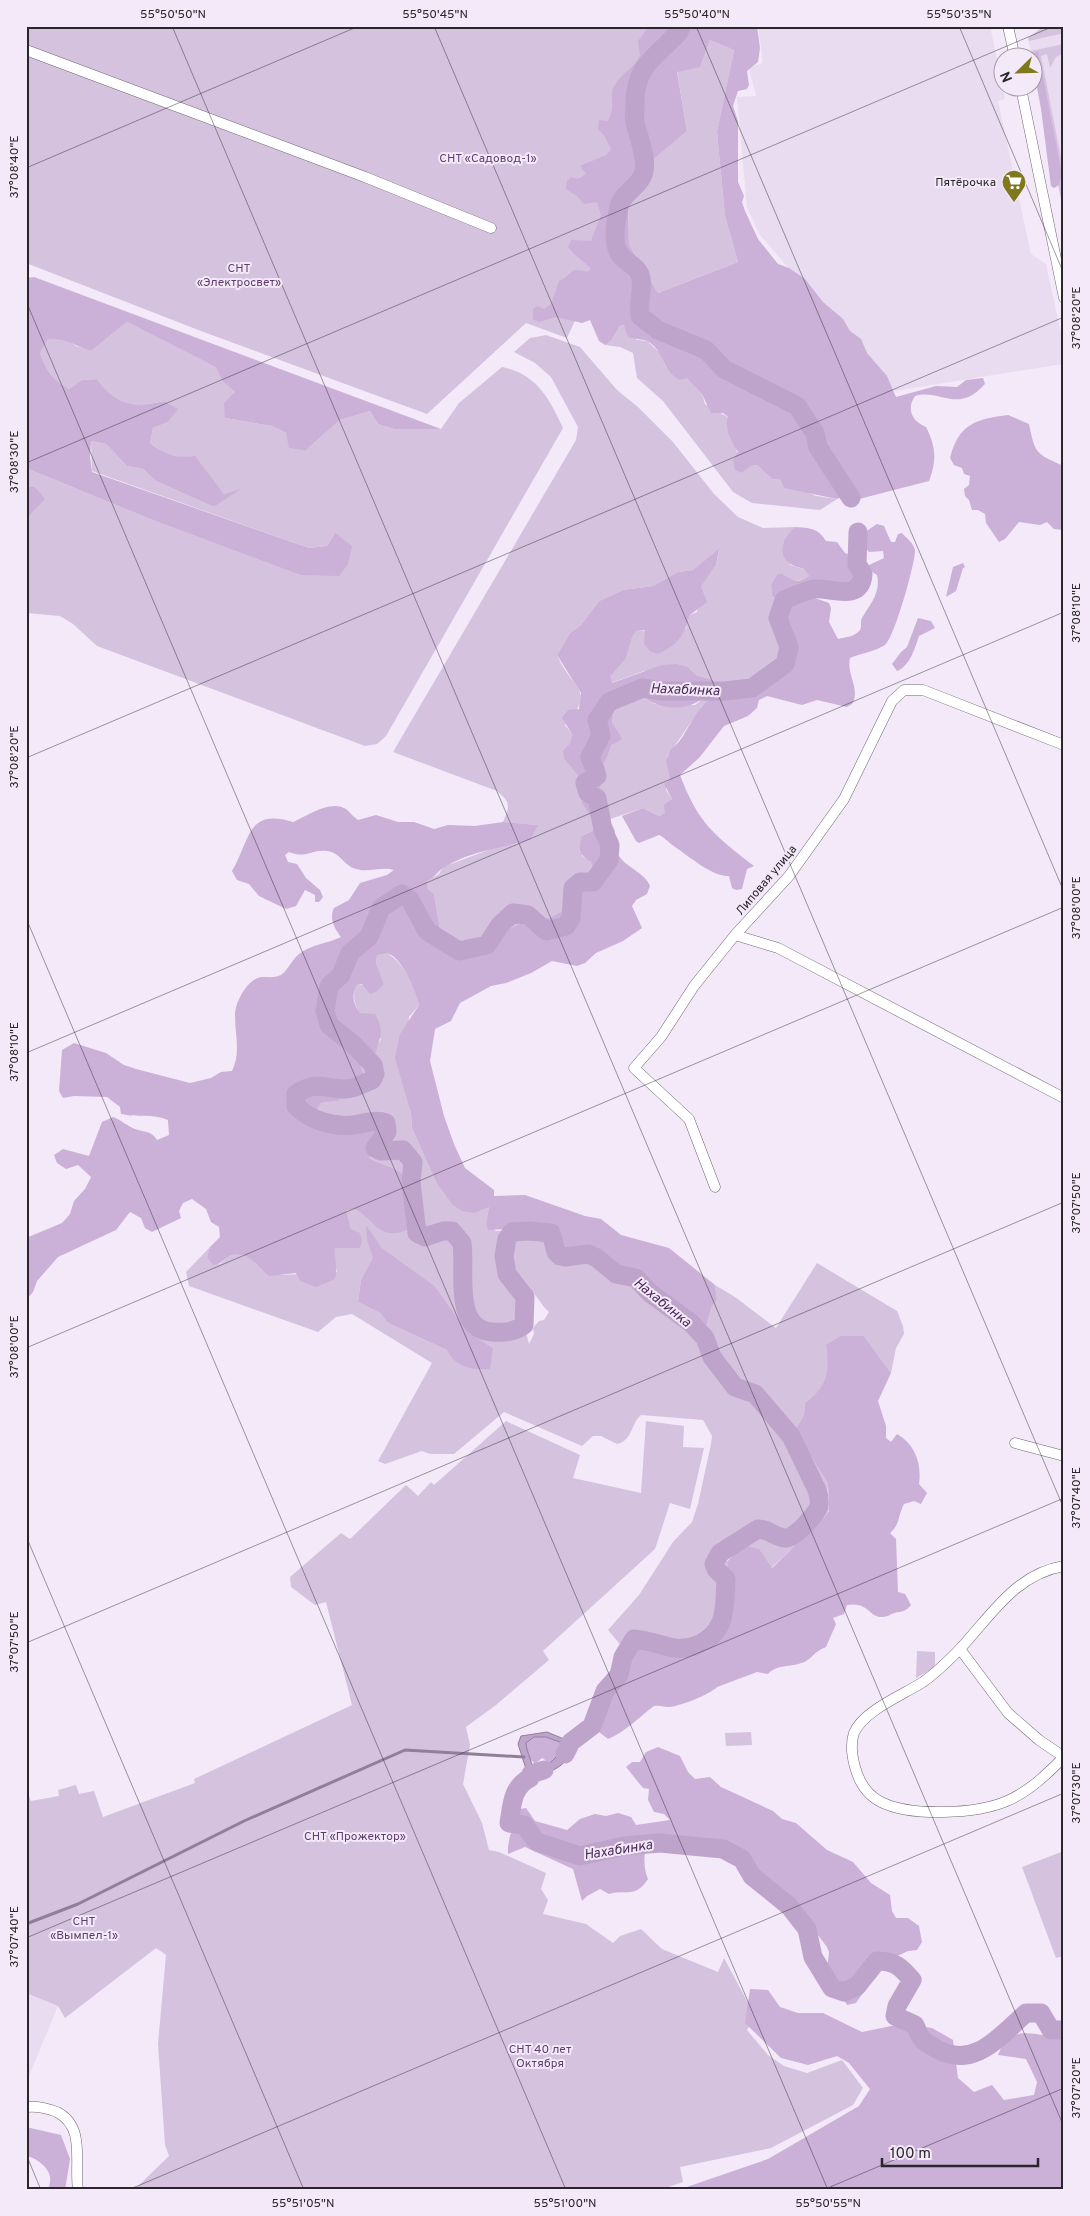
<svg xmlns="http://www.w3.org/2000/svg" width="1090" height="2216" viewBox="0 0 1090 2216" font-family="Overpass,sans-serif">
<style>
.built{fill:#e9dbf0}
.green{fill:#d5c2df;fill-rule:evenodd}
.forest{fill:#cbb0d8;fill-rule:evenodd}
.water{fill:#bea4cb;stroke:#927e9b;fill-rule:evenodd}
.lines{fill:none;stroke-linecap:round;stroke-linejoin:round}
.stream{stroke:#927e9b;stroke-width:3}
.river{stroke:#bea4cb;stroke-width:19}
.minor-casing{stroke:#6f6773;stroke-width:11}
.minor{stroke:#fff;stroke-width:10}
.ticks{fill:none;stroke:#2a262c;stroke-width:1;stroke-opacity:0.45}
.labels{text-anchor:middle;stroke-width:4;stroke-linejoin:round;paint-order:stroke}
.park-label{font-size:12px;fill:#5f3c6f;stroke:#f3e9f8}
.poi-label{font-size:12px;fill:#2a262c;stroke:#f3e9f8;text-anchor:end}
.street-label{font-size:12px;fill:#2a262c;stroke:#f3e9f8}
.water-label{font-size:14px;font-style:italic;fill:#4b295b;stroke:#f3e9f8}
.neatline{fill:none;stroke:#2a262c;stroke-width:2}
.ticks-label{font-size:12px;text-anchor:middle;fill:#2a262c}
</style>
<rect width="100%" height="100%" fill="#f3e9f8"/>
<path class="built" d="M758 26H990L1005 99 998 101 1031 254 1046 264 1064 347 1062 364 895 391 760 235 747 208 737 97 756 96 749 68 763 63Z
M1045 26H1064V214L1028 38Z
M26 1993 58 2006 26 2083Z"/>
<path class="green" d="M26 26H671L604 258 567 338 526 323 427 414 201 331 26 263Z
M1044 26H1064V33L1029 41 1028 38Z
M710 40 734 50 717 132 725 216 738 262 658 293 629 245 628 204 651 181 654 159 687 131 677 71 700 66Z
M1064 44V53L1056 57 1050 68 1047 54 1041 56 1064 173V214L1031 51Z
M127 322 217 367 223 382 235 392 225 418 272 426 286 433 290 448 305 451 340 420 370 411 378 424 394 429H441L459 403 502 367C537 374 549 398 563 428L386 736 377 744 365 746 97 646 73 624 60 616 26 613V519L44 499 35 487H26V468L143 516 339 576 335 533 327 546 309 548 92 471 91 441 106 444 127 466 143 469 156 481 214 507 239 490 224 494 195 457C176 459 165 454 150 443L153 428 168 422 177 409 164 401C134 409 115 404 97 379L82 380 69 389C50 380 46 373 40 353L48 339 64 338 76 346 91 351Z
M624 325 637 340 647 341 660 353 666 367 687 377 702 394 705 404 729 418C732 437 738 454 742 473L751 466 757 465 772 479 781 480 816 496 837 499 820 510 752 503 733 492 663 401 637 378 633 353 620 347 605 345 611 341 620 326Z
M546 335 580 347 617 390 638 407 673 442 714 494 738 517 763 528 795 527C780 540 786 547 790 565L804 569 809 576C798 583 792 582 782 573L777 574 771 585 772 596 780 601 781 604 775 607 772 613 774 619 773 624 781 633 792 640 791 651 769 664 758 680 751 685 727 689 701 707 674 747 670 779 666 782V790L672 799 665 813 659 816 643 808 610 819C587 797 604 757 619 734L613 727 612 718 616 706H626L645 698 655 704 695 705 708 695 715 684 713 680 696 675 688 667 644 671 611 683 609 676 626 659 632 638 636 631 686 629 690 615 697 612 701 587 716 565 719 550 693 570 678 572 653 586 623 590 599 601 581 625 570 633 557 655C571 689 598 689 565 725L572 734 570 743 563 750 569 764 578 776 582 802 596 825 592 831 582 836V856L591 862 594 874 576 894 571 906 549 918 532 919 517 925 505 931 496 941 460 952 442 941 434 894 428 889 427 881 439 874 443 867 499 846 517 844 538 825 503 822C510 805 511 803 497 791L393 752 576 440 578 427 551 377 535 363 514 352 530 338Z
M388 954C403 962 417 989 419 1005L409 1017 407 1095 411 1113 412 1128 436 1182 445 1192 489 1207 486 1223 496 1231 543 1227 556 1230 570 1252C601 1249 596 1254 618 1269 626 1275 639 1272 647 1279 652 1282 654 1290 659 1294 675 1306 690 1316 705 1330L712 1306 717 1300 715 1285 735 1297 776 1328 817 1263 897 1311 903 1326 904 1334 896 1348 891 1373 864 1336 826 1345C829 1373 828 1385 805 1403L804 1415 795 1430 828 1484 827 1502 829 1510 824 1519 818 1515 790 1551 771 1568 742 1545 727 1561 731 1584 729 1605 734 1615C720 1624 723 1632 715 1644 700 1666 661 1649 638 1648L629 1655 608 1630 639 1595 673 1542 692 1522 698 1504 711 1444 712 1436 703 1420 641 1415C630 1425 633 1440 617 1444L601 1436H593L582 1446 504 1412 454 1454H430L422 1451 385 1464 378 1461 432 1363 352 1314 336 1317 318 1332 189 1286 186 1272 210 1247 207 1257 220 1264 227 1257 240 1253 250 1256 256 1264 282 1275 337 1272 334 1261 335 1248 339 1246 349 1248 351 1229 345 1211C358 1205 366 1217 375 1226L412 1210 403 1185V1174C393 1166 381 1165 369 1158L374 1147 367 1117 350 1124 325 1122 315 1110 321 1103 337 1101 364 1087V1075L361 1067 374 1061 376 1048 381 1039C369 1024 346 1005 357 985L384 984 376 963 377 955ZM381 1247 435 1286 459 1320 474 1336 493 1348 447 1350 388 1323 380 1313 358 1302 361 1280ZM527 1288C537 1294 540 1304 549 1312L544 1320 539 1321 533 1328 534 1334 529 1344 526 1332 519 1329 524 1325C526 1315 522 1300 517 1291Z
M506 1421 580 1455 573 1478 641 1493 646 1421 684 1426 683 1447 704 1448 690 1509 670 1503 655 1549 543 1651 549 1660 496 1705 466 1727 470 1745 463 1784 482 1823 489 1850 499 1852 546 1873 541 1889 548 1900 543 1914 586 1924 613 1943 620 1936 641 1929 662 1949 718 1972 724 1958 755 2016 747 2030 768 2055 784 2066 807 2073 842 2060 863 2088 853 2105 771 2148 680 2167 683 2182 660 2190H134L169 2156 165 2145 158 2044 166 1955 156 1948 65 2018 58 2006 26 1993V1789L31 1801 59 1796 58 1790 76 1785 79 1794 94 1791 103 1817 195 1783 194 1779 352 1705 326 1602 315 1605 291 1587 290 1577 341 1533 350 1539 406 1485 418 1496 431 1482 434 1485Z
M917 1651 935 1652V1667L916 1678Z
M751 1732 752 1745 726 1746 725 1733Z
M1064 1851V1956L1056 1958 1022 1867Z"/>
<path class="forest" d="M649 26H757L760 48 758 62 747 71 749 85 747 89 738 91 733 106 738 121V182L744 196 742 202 745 211 758 239 778 264 789 268 805 279 823 302 843 319 850 331 861 339 867 353 887 376 896 397 936 386 957 387 966 380 983 378 985 384C957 415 940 388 915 396 906 409 912 421 926 427 936 447 937 460 929 481L859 499 848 494 837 499 784 488 781 480 772 479 757 465 751 466 742 473 735 470 733 460 738 452C732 443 724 429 728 417L723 413H711L702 394 687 378 680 380C662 372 664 349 647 341 642 339 634 339 628 337L624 325 620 326 611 341 605 345 599 341 590 320 582 323 555 317 539 322 533 319V309L537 306 544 309 551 304 559 281C574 274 568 266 588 272L591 268 574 254 568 247 571 240 591 241 601 215 597 202 584 204 578 197 566 189 567 181 571 177 578 179 586 174 580 166 606 155 611 149 604 135 598 129 599 120 608 121C617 105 608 97 614 86 621 74 634 68 640 56L638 41ZM710 40 734 50 717 132 725 216 738 262 658 293 629 245 628 204 651 181 654 159 687 131 677 72 700 67Z
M1038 51 1062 175 1059 185 1054 188 1051 186 1041 109 1031 55Z
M34 277 441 429H394L378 424 370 411 340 420 305 451 289 448 286 433 272 426 225 418 224 403 235 392 223 382 216 367 127 322 91 351C72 345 68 338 48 339L40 353C46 371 52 380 69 389L82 380 97 379C115 404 134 409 164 401L178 409 168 422 153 428 150 443C165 454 176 459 195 456L224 494 241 489 214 507 156 481 143 469 127 466 106 444 91 441 90 457 92 472 309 548 327 546 335 533 352 546 348 564 339 576 301 575 143 516 26 468V278Z
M1008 415 1029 424C1035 454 1036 454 1064 466V530L1054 529 1047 522 1040 525 1019 522 1005 539 999 542 986 523 985 514 978 510H972L969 500 965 496 964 489 969 485 970 476 964 474 962 468 954 465 950 458C959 423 977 419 1008 415Z
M26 487H35L45 499 26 519Z
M877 524 884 526 891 542H895L898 534 902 533C907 539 914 543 915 551 915 564 894 639 885 645 874 652 862 653 850 658 846 675 861 689 852 704L847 707 817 700 802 705 767 696 759 700 757 708 748 716 724 726 699 758 680 775C698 823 714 835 754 866L747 869 742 889 736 890 732 888 729 876C712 877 686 854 671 844 667 841 664 837 659 835L639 843 636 841 622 816 643 808 659 816 665 813 664 805 672 799 664 784 670 779 666 760 669 756 670 750C690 737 692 704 717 697L719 690 734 689 751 684 758 680 769 664 791 651 792 640 781 633 772 624 773 611 781 604 780 601 772 596 771 585 777 574 782 573C792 581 798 584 809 576L804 569C800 567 792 566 789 563 776 552 785 535 795 527 810 528 818 528 826 541L837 542 845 553 862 559 864 565 857 579 826 589 821 586 808 592 815 598 829 603 831 608 829 622 838 639C846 637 855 637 860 630 862 626 860 622 862 618 870 604 881 593 877 575L869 570 867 566 884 558 883 551 869 552 861 543 865 532Z
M719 549 716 565 701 587 707 602 690 615C684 636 677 646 657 654L650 651 644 644 645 630 636 631 632 638 626 659 610 676 612 683 662 665 676 664 688 667 696 675 713 680 715 685C699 710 669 714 645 698L626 706H616C608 728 614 722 622 739L612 745 604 764C608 780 596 787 598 799 600 812 611 820 615 831L612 838C614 843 615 849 617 853 625 868 644 871 650 886L647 894 636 900 632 906 642 928 623 941 596 953 585 963 577 966 552 961 531 973 506 983 491 986 460 1003 451 1021 435 1029 430 1061 444 1116 454 1144 465 1168 494 1190V1196L525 1195 585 1216 601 1219 621 1235 669 1248 715 1285 717 1300 712 1306 705 1330 688 1314 657 1292 648 1279 634 1273 619 1270 605 1257 591 1250 570 1252 562 1249 556 1230 543 1227 488 1230 486 1223 489 1207 474 1213 462 1211 453 1205 436 1182 412 1128 411 1113 395 1058 400 1034 419 1005C417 993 402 958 389 954 386 953 381 955 377 955L376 963 384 984 376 992 370 994 362 984 357 985C351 996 353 1003 360 1013L375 1014C387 1035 377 1040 374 1061L361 1067 364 1075V1087L337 1101 321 1103 316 1110 325 1122 350 1124 380 1114 384 1123 385 1140 374 1147 369 1158C381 1165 393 1166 403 1174V1185L412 1210 409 1229C372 1247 368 1201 346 1211L351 1229 360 1233 362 1241 360 1248H335C334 1259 338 1269 335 1279L316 1287 300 1281 296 1273 269 1276C256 1265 245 1246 226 1258 221 1262 220 1264 213 1265L207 1257 210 1247 220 1237 219 1227 211 1222 206 1209 192 1199 183 1203 179 1211 181 1218 152 1232 145 1228 141 1218 130 1212 116 1230 58 1257 37 1281 33 1292 26 1300V1238L62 1223 70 1214 74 1201 85 1189 91 1177 78 1165 66 1169 57 1163 54 1155 63 1149 89 1156 102 1122 113 1117C121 1120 129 1127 135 1129 144 1132 152 1131 157 1140L169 1135 168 1120C153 1113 137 1118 121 1114L120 1107 107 1097 74 1096 63 1098 59 1091 62 1050 74 1043 106 1053 124 1065 136 1069 190 1083 211 1078 221 1072 232 1071C241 1053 235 1035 235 1015 235 1002 248 978 262 977 269 977 275 978 281 975 288 970 292 960 298 955 311 944 327 944 341 937 334 928 329 919 334 908L349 900 360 883 387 875 394 870C382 866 368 873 356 869 344 866 340 852 327 851 311 849 307 859 289 852L285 855 288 862 297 864 306 878 320 890 323 897 319 902H315V895L305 890 296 906 286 909 259 896 249 884 237 880 232 871C250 842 246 807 293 822 307 816 331 799 346 809 351 813 353 817 358 820L376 815 398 822H414L434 829 448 825 475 826 503 822 538 825 530 840C502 848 470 851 445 867 438 870 435 878 427 881L428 889 434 894 442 941 460 952 496 941 505 931 517 925 532 919 549 918 571 906 576 894 594 874 591 862C579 855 578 849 582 836L592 831 596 825 582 803 578 776 564 758 563 750 570 743 572 734 562 718 568 710 579 709 581 693 557 655 570 633 581 625 599 601 623 590 653 586 678 572 693 570Z
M963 563 965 567 963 568 956 591 946 597 953 567Z
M918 618 931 621 935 628 919 636C915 648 910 666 897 671L892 664 901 652 907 647Z
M366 1225 381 1247 435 1286 459 1320 474 1336 493 1348 490 1369C472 1370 456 1368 447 1350L388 1323 380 1313 358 1302 361 1280 373 1258 367 1240Z
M841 1336H864L891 1373 878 1401 886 1426V1438L891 1442 897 1434C915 1444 922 1464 919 1484L927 1493 921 1504 914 1501 904 1504C898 1515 900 1525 890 1533L896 1539 898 1592 905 1594 911 1605C905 1612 903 1611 894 1613 891 1614 887 1617 883 1617 869 1618 869 1601 847 1605L844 1614 833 1618 836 1624 826 1647C814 1652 814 1656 806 1661 794 1668 778 1663 768 1674L757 1672 717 1687C711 1694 678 1707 669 1707 664 1707 660 1705 654 1706 639 1717 624 1733 608 1739L599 1732V1725L608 1690C628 1675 626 1683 629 1655L638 1648C661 1649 700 1666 715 1644 723 1632 720 1624 733 1615L729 1605 731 1584 727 1562 742 1545 759 1549 772 1568 790 1551 818 1515 824 1518 829 1511 828 1484 795 1430 804 1415 805 1403C828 1385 829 1373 826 1345Z
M534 1737C546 1737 554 1737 565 1744L563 1754 560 1753 550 1763 542 1758 535 1764 527 1756 526 1743Z
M658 1747 680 1756 688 1772 695 1779 710 1777 721 1787 773 1811 782 1819 796 1823 827 1850 853 1862 871 1883 890 1895 892 1911 896 1918H908L919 1926 922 1942 917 1950 908 1951 889 1960 881 1953 872 1956 863 1979 865 1990 856 2003 847 2005 827 1971 829 1952 827 1947 796 1906 770 1888 748 1885 744 1881 748 1862 740 1857 684 1843 678 1838 665 1851 658 1849 656 1839 649 1840C643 1852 643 1867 648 1879 635 1899 625 1889 609 1894L600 1889 587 1896 582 1901 573 1869 525 1847 508 1854C507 1839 514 1828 515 1813L520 1809 526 1808 535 1821 567 1830 580 1819 595 1814 606 1816 618 1813 631 1817 636 1825 670 1820 664 1814 654 1812 648 1800 649 1789 643 1788 626 1767 632 1762H640L646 1752Z
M750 1989 768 1990 780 2007 798 2013H823L862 2032 901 2024 932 2028 953 2040 958 2078 974 2092 992 2085 1004 2100 1034 2095 1037 2082 1026 2059 998 2055C1008 2029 1024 2032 1048 2036L1064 2026V2188L1062 2190H678L768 2159 859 2106 870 2089 849 2063 837 2056 808 2065 781 2058 745 2023Z
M26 2127 61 2135 70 2159 65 2190H48C49 2186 51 2181 50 2177 49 2167 35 2157 26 2156Z"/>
<path class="water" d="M629 1655 627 1674 623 1682 609 1685 607 1682 610 1673 618 1668 623 1657Z
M547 1732 564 1739 570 1735 579 1734C569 1760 563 1771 534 1775L530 1780 523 1781V1776L527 1772 518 1744 521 1736ZM534 1737H546L565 1744 563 1754 560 1753 548 1765 535 1771 532 1769C532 1759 527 1754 526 1743Z"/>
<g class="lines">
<path class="stream" d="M26 1924 78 1904 244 1821 405 1750 524 1757"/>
<path class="river" d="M681 26 679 32C656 57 635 65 635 103 635 109 634 117 635 122 638 136 647 157 644 171 641 187 622 192 619 207 616 221 611 244 621 256 628 264 638 266 641 278 643 290 638 303 640 316L658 330 706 350 724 369 797 406 815 433 818 447 851 498
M565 1754 571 1742 592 1726 605 1691 619 1675 623 1657 634 1639C647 1640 657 1644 669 1647 690 1652 713 1642 721 1622 726 1609 725 1592 726 1579L716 1569 714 1564 720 1553 758 1529C768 1529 775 1537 785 1538 794 1540 816 1514 819 1506 820 1500 819 1496 817 1490L791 1436 755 1394 735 1387 712 1357 705 1338 691 1323 650 1293 636 1278 616 1274 597 1258 588 1254 565 1257 560 1256 556 1252 551 1233 529 1231 512 1232 507 1239 504 1256 507 1274 525 1297 524 1325C514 1332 505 1333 492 1332 452 1329 466 1270 462 1243L452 1231H443L425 1237 417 1233 411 1182 413 1162 403 1150 381 1151 375 1148 387 1132 386 1123C376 1119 365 1123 354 1125 333 1127 311 1121 296 1106V1094C317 1080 324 1089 346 1089 355 1089 364 1083 372 1080L375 1074 373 1065 353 1044 329 1025 325 1011 329 986 341 975 350 953 369 937 381 908 402 894 410 900 427 931 459 951 487 945 500 925 513 913 528 915 546 931 566 926 571 918 573 888 580 882H593L609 860 610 845 603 830 597 798 588 793 585 783 597 776 590 757 601 735 597 720 609 702 642 688 662 691H724L752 688 785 664 789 647 778 618 784 600C794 596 804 591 814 589 830 587 861 603 863 574L857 564 858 532
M544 1770 531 1774 530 1778C512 1787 512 1805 509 1823L524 1825 537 1842 580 1856 624 1846 660 1843 723 1849 742 1859 752 1876 789 1906 807 1929 813 1957 832 1988 844 1992 857 1986 877 1961C895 1961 901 1967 912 1980L897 2006 895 2016 915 2025C921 2040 922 2041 937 2049 974 2070 1000 2036 1026 2013H1041L1051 2030H1064"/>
<defs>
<path id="minor" d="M1008 26 1015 58
M26 50 365 177 491 228
M1021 88 1064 298
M735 935 778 948 1064 1098
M715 1187 689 1119 634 1068 661 1037 694 986 735 935 789 876 844 799 892 701 904 690H923L1064 745
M1015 1443 1064 1456
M1064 1566C1014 1574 989 1619 957 1652 946 1663 936 1673 923 1682 903 1695 863 1711 854 1733 850 1744 852 1756 855 1767 859 1782 867 1795 881 1802 911 1817 977 1814 1007 1801 1030 1791 1047 1774 1064 1757
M960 1649 1008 1713 1039 1740 1064 1757
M26 2107C36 2106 47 2108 57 2112 86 2127 74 2162 78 2190"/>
</defs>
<use href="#minor" class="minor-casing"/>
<use href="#minor" class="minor"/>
</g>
<path class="ticks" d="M172 26 1064 2127M434 26 1064 1509M696 26 1064 892M959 26 1064 274M26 168 359 26M26 301 828 2190M26 463 1054 26M26 758 1064 317M26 918 566 2190M26 1053 1064 612M26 1348 1064 907M26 1536 304 2190M26 1643 1064 1202M26 1938 1064 1498M26 2154 41 2190M128 2190 1064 1793M823 2190 1064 2088"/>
<defs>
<symbol id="supermarket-pin" viewBox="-11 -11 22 30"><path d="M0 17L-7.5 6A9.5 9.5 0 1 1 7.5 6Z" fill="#80781d" stroke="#f3e9f8"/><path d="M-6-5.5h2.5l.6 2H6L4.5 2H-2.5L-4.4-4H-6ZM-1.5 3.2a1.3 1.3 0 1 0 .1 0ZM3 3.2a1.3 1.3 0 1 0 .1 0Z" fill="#fff"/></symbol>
</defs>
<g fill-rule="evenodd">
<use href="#supermarket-pin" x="1000" y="168" width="28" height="38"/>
</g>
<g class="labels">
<g class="park-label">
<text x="488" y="162">СНТ «Садовод-1»</text>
<text x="239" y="272">СНТ<tspan x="239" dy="14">«Электросвет»</tspan></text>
<text x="355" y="1840">СНТ «Прожектор»</text>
<text x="84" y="1925">СНТ<tspan x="84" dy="14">«Вымпел-1»</tspan></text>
<text x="540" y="2053">СНТ 40 лет<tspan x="540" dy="14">Октября</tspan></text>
</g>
<g class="poi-label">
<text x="996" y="186">Пятёрочка</text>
</g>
<g class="street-label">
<text transform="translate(766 880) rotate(-50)" y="4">Липовая улица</text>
</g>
<g class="water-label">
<text transform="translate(685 689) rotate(2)" y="5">Нахабинка</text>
<text transform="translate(663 1302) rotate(39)" y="5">Нахабинка</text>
<text transform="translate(618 1849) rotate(-9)" y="5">Нахабинка</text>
</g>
</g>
<rect width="1090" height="2216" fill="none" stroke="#f3e9f8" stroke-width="55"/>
<g transform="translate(1018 72) rotate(247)"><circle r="24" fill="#f3e9f8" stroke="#a39ba6"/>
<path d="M0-4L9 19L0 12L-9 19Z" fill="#80781d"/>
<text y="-8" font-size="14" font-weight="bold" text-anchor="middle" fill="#2a262c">N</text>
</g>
<path d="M882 2158v8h156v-8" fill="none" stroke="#2a262c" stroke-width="2.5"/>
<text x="890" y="2158" font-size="15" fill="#2a262c" stroke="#f3e9f8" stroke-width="4" paint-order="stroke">100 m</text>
<rect x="28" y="28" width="1034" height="2160" class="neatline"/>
<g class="ticks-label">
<text x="173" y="18">55°50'50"N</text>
<text x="435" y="18">55°50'45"N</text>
<text x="697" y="18">55°50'40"N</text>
<text x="959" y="18">55°50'35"N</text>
<text transform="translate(14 167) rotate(-90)" y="4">37°08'40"E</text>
<text transform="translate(1076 318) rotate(-90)" y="4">37°08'20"E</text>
<text transform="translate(14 462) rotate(-90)" y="4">37°08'30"E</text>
<text transform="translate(1076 613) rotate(-90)" y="4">37°08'10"E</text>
<text transform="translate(14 757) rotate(-90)" y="4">37°08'20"E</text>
<text transform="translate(1076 908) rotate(-90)" y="4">37°08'00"E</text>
<text transform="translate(14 1052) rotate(-90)" y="4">37°08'10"E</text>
<text transform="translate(1076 1203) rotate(-90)" y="4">37°07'50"E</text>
<text transform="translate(14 1347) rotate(-90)" y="4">37°08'00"E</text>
<text transform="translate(1076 1498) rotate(-90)" y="4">37°07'40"E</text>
<text transform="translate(14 1642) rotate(-90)" y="4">37°07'50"E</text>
<text transform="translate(1076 1793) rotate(-90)" y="4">37°07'30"E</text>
<text transform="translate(14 1937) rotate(-90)" y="4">37°07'40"E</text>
<text transform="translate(1076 2088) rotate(-90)" y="4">37°07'20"E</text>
<text x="303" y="2207">55°51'05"N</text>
<text x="565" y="2207">55°51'00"N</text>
<text x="828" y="2207">55°50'55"N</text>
</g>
</svg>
